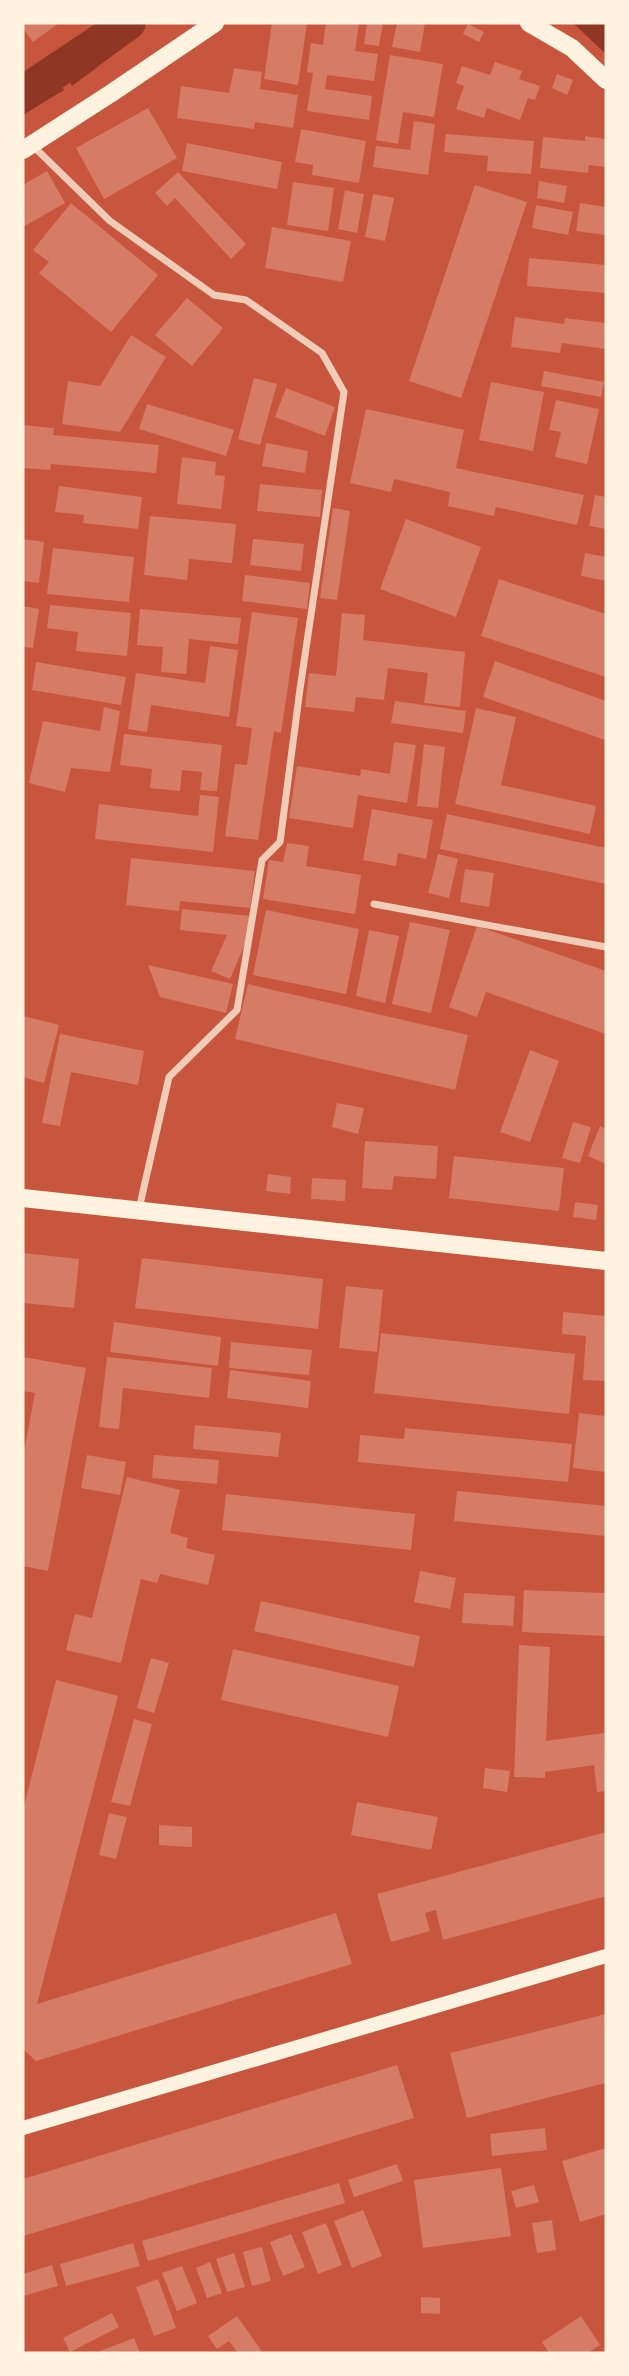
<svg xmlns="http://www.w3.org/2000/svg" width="629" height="2376" viewBox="0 0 629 2376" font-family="Bitter,serif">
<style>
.water{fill:#8f3625}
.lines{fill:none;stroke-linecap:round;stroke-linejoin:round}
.canal{stroke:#8f3625;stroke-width:35}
.building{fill:#d67c66}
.minor{stroke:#f1ccb7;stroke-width:7}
.secondary{stroke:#fff3e0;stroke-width:14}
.primary{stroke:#fff3e0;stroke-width:18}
</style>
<rect width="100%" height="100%" fill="#c8553d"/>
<path class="water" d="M104 23H118L132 41 72 86 55 54Z
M573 23H606V54Z
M48 63 64 90 23 115V76Z"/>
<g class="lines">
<path class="canal" d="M23 93 128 23"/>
</g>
<path class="building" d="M23 23H59L33 42 23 28Z
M272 23H307L298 85 264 79Z
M326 23H359L355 51 378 54 374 81 327 75 325 89 372 96 369 120 307 111 313 73 307 72 311 43 323 45Z
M367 23H383L379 46 364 44Z
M397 23H425L420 52 392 47Z
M468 24 484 32 479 42 463 34Z
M390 55 443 64 434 117 403 112 398 144 376 140Z
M495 62 522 71 519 79 540 86 535 100 528 98 520 120 487 108 484 118 456 109 464 86 456 83 462 66 490 75Z
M234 68 262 72 260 89 298 95 293 128 255 122 254 129 177 118 181 86 229 93Z
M557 74 573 80 567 95 552 88Z
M148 108 177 158 104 199 76 148Z
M414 121 435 124 428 175 373 167 376 146 410 150Z
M301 129 366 141 359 183 312 175 313 165 295 162Z
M446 134 534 141 531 174 487 171 488 156 444 152Z
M585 136 606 139V167L589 165 588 173 540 168 543 137 585 141Z
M187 143 282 162 277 189 182 171Z
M47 171 65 203 23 227V185Z
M178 172 246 244 231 259 175 198 167 206 155 193Z
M539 181 567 186 564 203 537 198Z
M293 182 334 188 328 231 287 225Z
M475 185 527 202 461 398 409 381Z
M345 190 364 194 357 233 338 229Z
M373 194 394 198 385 241 365 237Z
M71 203 158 275 111 332 39 273 49 262 33 250Z
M580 203 606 207V235L576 231Z
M536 205 573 212 568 235 532 228Z
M272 227 351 241 343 282 265 268Z
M529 258 606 265V293L527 286Z
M187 298 223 328 192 366 155 335Z
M515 317 564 324 565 318 606 323V349L562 343 560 353 511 347Z
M131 335 166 357 120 432 62 424 68 381 100 386Z
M544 371 604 382 601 397 541 386Z
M254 378 277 384 260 445 238 439Z
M491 382 544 392 533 451 479 440Z
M286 388 335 407 325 436 275 417Z
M556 400 599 409 587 464 555 457 561 432 549 430Z
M147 404 234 430 226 456 139 429Z
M366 409 464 430 456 468 584 495 577 525 496 507 494 516 448 506 450 492 394 479 391 492 350 483Z
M23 425 54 428 53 435 159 445 156 473 51 464 50 470 23 468Z
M266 443 308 451 305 473 262 466Z
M182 457 216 462 215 475 225 476 221 509 177 504Z
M260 484 322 490 320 517 257 511Z
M59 486 142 497 138 529 83 523 84 515 55 512Z
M595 495 606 497V529L589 526Z
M333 508 350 511 337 600 320 598Z
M150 516 236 524 232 563 189 559 187 580 144 575Z
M406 519 481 547 456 617 380 589Z
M23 539 44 542 39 583 23 581Z
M253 539 304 544 301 571 250 565Z
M53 548 134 557 129 602 47 594Z
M585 553 606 557V581L581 576Z
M245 575 310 583 307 609 242 601Z
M499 579 606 614V677L481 636Z
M50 605 131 613 127 656 76 651 78 632 47 628Z
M23 606 39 609 33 648 23 647Z
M140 609 241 618 238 644 189 639 186 674 161 672 163 647 137 645Z
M252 612 298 618 281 733 274 731 258 840 225 836 235 764 247 765 252 728 236 726Z
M342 613 365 615 363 640 465 652 460 707 424 703 428 673 388 668 384 700 356 697 354 712 305 707 309 673 336 676Z
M210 646 238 650 229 717 151 705 147 732 128 729 136 673 205 683Z
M495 661 606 701 605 740 483 697Z
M36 662 126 677 121 705 32 690Z
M395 701 466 711 463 733 391 723Z
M104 707 120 711 110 772 71 768 65 792 29 783 43 721 100 731Z
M476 708 516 717 501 785 596 806 590 834 455 804Z
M124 734 222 745 217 791 200 790 202 772 182 770 180 791 150 788 152 769 120 765Z
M394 742 416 745 407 803 358 795 353 828 289 818 297 766 360 776 361 769 390 774Z
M424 744 445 747 438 808 417 806Z
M200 795 219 797 213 852 95 839 99 804 198 816Z
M372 809 433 820 426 859 398 853 396 866 363 860Z
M447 814 606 848V884L440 849Z
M287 843 309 846 306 866 361 875 355 914 263 899 269 860 283 862Z
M438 854 458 859 449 898 428 893Z
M131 858 255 871 250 908 180 901 179 911 126 905Z
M465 869 494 873 489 907 460 902Z
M182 909 250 916 248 937 230 979 211 971 227 935 180 930Z
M266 910 359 929 346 994 253 975Z
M410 922 450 930 431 1013 392 1004Z
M477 926 606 971V1034L486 992 477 1017 449 1007Z
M369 930 399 936 385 1003 356 996Z
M148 965 233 984 226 1013 160 997Z
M248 984 468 1035 455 1090 235 1039Z
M23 1016 59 1025 44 1083 23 1077Z
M60 1034 144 1051 138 1085 71 1072 60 1126 42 1123Z
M530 1050 559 1061 530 1142 500 1132Z
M337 1103 364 1108 358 1134 332 1127Z
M573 1122 591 1127 580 1163 562 1158Z
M600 1126 606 1129V1164L588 1156Z
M365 1141 438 1146 436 1179 394 1176 392 1190 362 1188Z
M454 1156 564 1168 559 1211 449 1198Z
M268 1174 291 1177 290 1194 266 1191Z
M312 1178 346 1180 345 1201 311 1199Z
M575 1202 598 1205 596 1220 573 1217Z
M23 1253 79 1259 74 1308 23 1303Z
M142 1258 323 1279 318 1329 135 1308Z
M346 1286 383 1290 377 1352 339 1348Z
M563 1312 606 1316V1381L583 1380 586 1336 562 1334Z
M114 1322 221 1337 218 1366 110 1352Z
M381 1333 575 1354 569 1414 374 1393Z
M231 1342 312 1350 309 1375 229 1368Z
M23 1357 86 1368 48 1571 23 1566V1457L35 1393 23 1391Z
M107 1357 212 1368 209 1398 123 1388 119 1429 99 1427Z
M230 1370 311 1381 308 1408 227 1398Z
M579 1413 606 1416V1472L573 1468Z
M195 1425 281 1433 278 1457 193 1449Z
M405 1428 572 1444 568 1482 358 1462 360 1435 404 1439Z
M87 1455 126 1462 120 1495 81 1488Z
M154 1455 219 1460 217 1484 152 1478Z
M127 1477 180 1490 170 1533 188 1538 186 1548 215 1555 208 1585 160 1574 157 1583 141 1579 121 1663 66 1650 75 1614 92 1618Z
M457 1491 606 1506V1536L454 1521Z
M226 1494 415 1514 411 1550 222 1530Z
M420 1571 456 1578 450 1609 414 1602Z
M524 1590 606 1593V1636L522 1632Z
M464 1593 515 1596 513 1626 462 1623Z
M261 1601 420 1636 414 1667 254 1631Z
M519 1645 550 1647 546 1741 604 1733 606 1791 597 1792 594 1765 545 1772V1778L514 1777Z
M233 1649 399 1686 388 1737 221 1700Z
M151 1658 169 1663 154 1713 137 1708Z
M56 1680 118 1696 37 2004 336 1913 352 1964 36 2061 23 2049V1810Z
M134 1719 152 1724 130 1806 111 1802Z
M485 1768 510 1771 507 1792 483 1788Z
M357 1802 438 1817 431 1850 351 1835Z
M109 1813 127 1817 116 1859 99 1855Z
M159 1825 192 1827V1847L159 1845Z
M606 1832V1896L443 1940 436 1910 425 1913 430 1931 391 1942 377 1894Z
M606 2014V2083L467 2118 450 2053Z
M397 2065 414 2118 23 2236V2179Z
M545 2128 547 2150 492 2156 490 2134Z
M606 2148V2214L580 2222 562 2161Z
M397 2164 403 2181 354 2197 348 2180Z
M501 2168 511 2236 423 2248 414 2180Z
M339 2183 345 2203 148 2261 142 2241Z
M534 2185 539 2202 516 2208 511 2191Z
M363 2210 382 2256 352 2268 334 2221Z
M552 2220 556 2250 537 2253 532 2223Z
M326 2223 342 2265 318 2274 302 2232Z
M291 2234 305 2267 283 2276 270 2242Z
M133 2243 140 2266 66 2286 60 2264Z
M262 2247 271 2281 252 2286 243 2252Z
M234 2253 245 2287 227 2292 216 2259Z
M210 2262 222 2293 207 2298 196 2268Z
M52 2265 58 2286 23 2296V2274Z
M182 2266 197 2303 177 2311 162 2273Z
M158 2279 176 2328 154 2336 136 2287Z
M421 2297 440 2298V2314L421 2313Z
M112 2313 119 2327 70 2352 63 2338Z
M237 2316 263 2353H238L229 2341 217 2349 208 2336Z
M581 2316 600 2345 588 2353H549L542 2342Z
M134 2338 140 2353H95Z"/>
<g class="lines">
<path class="minor" d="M33 146 110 221 214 295 246 300 322 353 344 392 300 689 280 842 262 860 237 1010 169 1077 139 1209
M374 904 606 947"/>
<path class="secondary" d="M23 2128 606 1956"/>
<path class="primary" d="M529 23 572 48 606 80
M23 150 110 94 215 23
M23 1198 606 1261"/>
</g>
<rect width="629" height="2376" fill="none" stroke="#fff3e0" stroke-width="49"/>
</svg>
